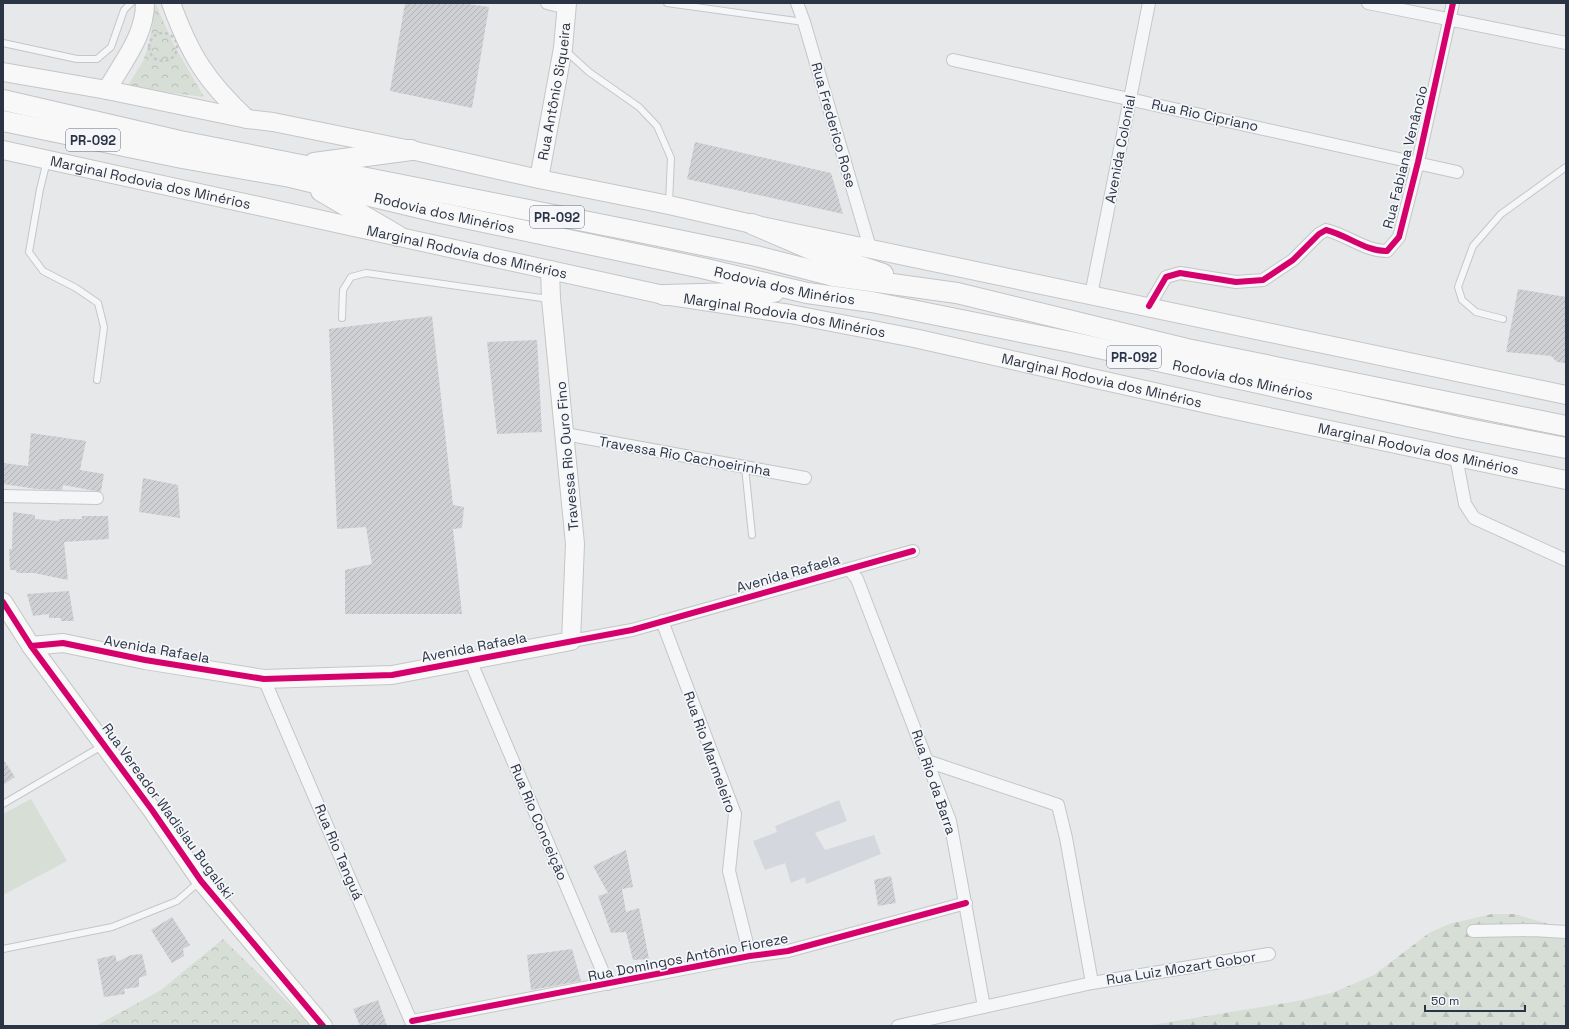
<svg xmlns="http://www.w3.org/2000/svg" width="1569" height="1029" viewBox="0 0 1569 1029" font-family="'Space Grotesk',sans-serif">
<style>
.built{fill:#d4d7dd}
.forest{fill:url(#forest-firs)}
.park{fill:url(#park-crowns)}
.garden{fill:#d6ded6}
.building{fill:url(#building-hatch)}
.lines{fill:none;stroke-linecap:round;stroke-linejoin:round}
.lane-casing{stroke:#c4c6c8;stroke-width:8}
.street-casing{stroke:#c4c6c8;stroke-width:14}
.secondary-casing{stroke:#c4c6c8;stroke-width:20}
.primary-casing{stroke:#c2c5c8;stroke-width:22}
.path{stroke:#c5c6ca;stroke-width:2.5;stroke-dasharray:3 3;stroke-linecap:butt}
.lane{stroke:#f5f6f7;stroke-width:6}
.street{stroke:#f5f6f7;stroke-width:12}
.secondary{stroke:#f8f8f8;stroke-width:18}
.primary{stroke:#f8f8f8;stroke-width:20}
.cycleway-casing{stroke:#f4f6f9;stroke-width:8}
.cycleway{stroke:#d6006c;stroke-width:6}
.labels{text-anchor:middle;stroke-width:3.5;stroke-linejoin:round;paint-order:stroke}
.shield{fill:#f4f6f9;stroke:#676e7b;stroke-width:1}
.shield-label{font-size:13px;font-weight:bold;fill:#2b3445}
.street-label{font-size:14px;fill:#2b3445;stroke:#f4f6f9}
</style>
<defs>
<pattern id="forest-firs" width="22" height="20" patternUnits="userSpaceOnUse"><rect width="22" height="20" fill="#d6ded6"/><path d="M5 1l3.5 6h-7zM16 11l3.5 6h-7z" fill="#b8bfb9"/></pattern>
<pattern id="park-crowns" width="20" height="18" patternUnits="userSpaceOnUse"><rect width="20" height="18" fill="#d6ded6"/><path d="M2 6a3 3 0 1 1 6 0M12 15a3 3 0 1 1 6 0" fill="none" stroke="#b8bfb9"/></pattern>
<pattern id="building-hatch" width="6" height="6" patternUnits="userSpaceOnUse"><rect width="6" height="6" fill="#ced0d3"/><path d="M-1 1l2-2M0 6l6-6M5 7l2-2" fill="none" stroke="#b1b3b6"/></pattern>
</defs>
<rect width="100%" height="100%" fill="#e6e8ea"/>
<path class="built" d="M839 800 847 821 815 833 825 850 874 835 881 854 806 884 805 877 791 883 785 863 765 870 753 841 777 832 775 826Z"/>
<path class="forest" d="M1492 914H1515L1566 929V1026H1146L1298 1001 1332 993 1374 975 1429 933 1449 924Z"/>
<path class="park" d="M155 3 175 47 204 97 127 87 143 61 150 41Z
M223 939 312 1026H96L161 990Z"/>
<path class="garden" d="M31 799 67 861 3 895V814Z"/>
<path class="building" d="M405 3H461L489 7 472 108 390 91Z
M695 142 831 173 843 214 687 179Z
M1518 289 1566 297V363L1557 362 1551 356 1506 352Z
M432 316 453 505 464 507 462 528 453 529 462 614H345V570L372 564 366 527 337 529 329 329Z
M537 340 542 432 497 434 487 342Z
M31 433 86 441 80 470 104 474 101 492 63 485 62 490 37 489 3 484V463L28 466Z
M143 478 178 485 180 518 139 512Z
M13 512 35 515V519L59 521V519H82V516H108L109 539 64 542 68 580 34 573H17L16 570H10L9 549H12Z
M69 591 74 621H61V618H49V614L33 616 27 594Z
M3 759 15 777 3 785Z
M626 850 633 887 622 889 626 912 639 908 649 959 633 960 626 932 611 933 598 896 608 893 593 866Z
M891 876 896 903 878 906 874 880Z
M172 917 190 945 183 949 184 956 172 963 151 930Z
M572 949 581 981 531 990 527 955Z
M142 954 147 975 139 978V987L124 989 125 994 104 997 97 959 115 955 117 962 131 955Z
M378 1000 387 1026H360L353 1009Z"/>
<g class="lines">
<defs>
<path id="lane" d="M667 3 804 22
M3 43 77 59H97L111 47 124 10 131 3
M566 51 589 72 639 107 657 126 671 158 669 203
M47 161 40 189 29 252 43 271 76 288 98 303 104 327 97 380
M342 318 343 290 351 277 366 273 549 299
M1503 319 1476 312 1462 300 1458 287 1473 246 1501 214 1566 167
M745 467 752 535
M3 804 102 746
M3 949 112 927 177 901 199 882"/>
<path id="street" d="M547 3 567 8
M797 3 804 22 870 248
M1368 3 1566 43
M953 60 1457 172
M1091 295 1149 3
M1149 306 1166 277 1180 273 1236 282 1263 280 1293 260 1319 234 1326 230C1347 235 1367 252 1387 251L1399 237 1418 162 1453 3
M565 434 805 478
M1456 457 1465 504 1474 518 1566 560
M3 496 97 498
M849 569 857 579 950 821 984 1007
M662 621 735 814 729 871 750 956
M571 641 632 630 913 551
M470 660 608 984
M264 679 413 1026
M927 761 1058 805 1066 838 1092 983
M1473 931 1533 930 1566 932
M412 1021 750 956 788 951 966 903
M898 1026 1092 983 1269 954"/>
<g id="secondary">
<path d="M171 3C190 55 206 81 247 119"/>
<path d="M3 72 107 90 247 119 273 122 411 150 539 179 669 205 752 224 1566 395"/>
<path d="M107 90C123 61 145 36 145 3"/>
<path id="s1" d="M3 150 664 295 790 314 914 338 1221 407 1566 480"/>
<path id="s2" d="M539 179 563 48 567 3"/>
<path d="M3 602 31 646 152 810 201 881 323 1026"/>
<path d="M31 646 63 643 145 660 264 679 392 675 571 641 575 544 551 299 550 270"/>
</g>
<g id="primary">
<path d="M3 100 180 141 639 232 756 256 834 276 957 293 1187 349 1566 426"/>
<path id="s3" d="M3 121 182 158 290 177 441 213 702 268 807 293 872 302 1071 342 1463 428 1566 448"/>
<path d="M314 163 411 150"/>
<path d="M321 191 398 236"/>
<path d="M752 224 815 251 883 274"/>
<path d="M664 295 774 292"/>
</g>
</defs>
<use href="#lane" class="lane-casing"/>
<use href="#street" class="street-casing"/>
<use href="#secondary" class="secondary-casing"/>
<use href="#primary" class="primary-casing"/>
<path class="path" d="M149 47a14 14 0 1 1 28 0a14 14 0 1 1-28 0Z"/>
<use href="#lane" class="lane"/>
<use href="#street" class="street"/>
<use href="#secondary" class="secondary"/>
<use href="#primary" class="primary"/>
<defs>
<path id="cycleway" d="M1149 306 1166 277 1180 273 1236 282 1263 280 1293 260 1319 234 1326 230C1347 235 1367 252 1387 251L1399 237 1418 162 1453 3
M3 602 31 646 152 810 201 881 323 1026
M31 646 63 643 145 660 264 679 392 675 632 630 913 551
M412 1021 750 956 788 951 966 903"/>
</defs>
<use href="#cycleway" class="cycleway-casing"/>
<use href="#cycleway" class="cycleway"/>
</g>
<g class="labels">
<g class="shield">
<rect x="66" y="129" width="54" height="22" rx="3"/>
<rect x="530" y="206" width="54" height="22" rx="3"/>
<rect x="1107" y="346" width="54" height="22" rx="3"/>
</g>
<g class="shield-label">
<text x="93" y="145">PR-092</text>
<text x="557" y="222">PR-092</text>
<text x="1134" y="362">PR-092</text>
</g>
<g class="street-label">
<text dy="5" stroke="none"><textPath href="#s2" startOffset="89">Rua Antônio Siqueira</textPath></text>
<text transform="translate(1205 115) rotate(12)" y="5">Rua Rio Cipriano</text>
<text transform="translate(834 125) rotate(74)" y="5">Rua Frederico Rose</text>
<text transform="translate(1120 149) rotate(-79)" y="5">Avenida Colonial</text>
<text transform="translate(1405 157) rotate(-76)" y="5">Rua Fabiana Venâncio</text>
<text dy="5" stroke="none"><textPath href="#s1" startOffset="151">Marginal Rodovia dos Minérios</textPath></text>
<text dy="5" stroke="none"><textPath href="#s3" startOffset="451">Rodovia dos Minérios</textPath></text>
<text dy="5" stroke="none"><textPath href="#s1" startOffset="475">Marginal Rodovia dos Minérios</textPath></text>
<text dy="5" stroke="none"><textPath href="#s3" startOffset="799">Rodovia dos Minérios</textPath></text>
<text dy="5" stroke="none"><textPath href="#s1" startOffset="799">Marginal Rodovia dos Minérios</textPath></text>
<text dy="5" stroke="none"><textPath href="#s1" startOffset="1123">Marginal Rodovia dos Minérios</textPath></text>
<text dy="5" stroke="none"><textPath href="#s3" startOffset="1267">Rodovia dos Minérios</textPath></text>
<text dy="5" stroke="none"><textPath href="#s1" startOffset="1447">Marginal Rodovia dos Minérios</textPath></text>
<text transform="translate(567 456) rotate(-95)" y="5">Travessa Rio Ouro Fino</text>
<text transform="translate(685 456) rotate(10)" y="5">Travessa Rio Cachoeirinha</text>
<text transform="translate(788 573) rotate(-16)" y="5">Avenida Rafaela</text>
<text transform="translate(474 647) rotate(-11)" y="5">Avenida Rafaela</text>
<text transform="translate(157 649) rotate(10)" y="5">Avenida Rafaela</text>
<text transform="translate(710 752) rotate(70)" y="5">Rua Rio Marmeleiro</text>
<text transform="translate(934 782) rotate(71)" y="5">Rua Rio da Barra</text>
<text transform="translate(168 811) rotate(54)" y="5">Rua Vereador Wadislau Bugalski</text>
<text transform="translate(539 822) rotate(67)" y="5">Rua Rio Conceição</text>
<text transform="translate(339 852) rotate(67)" y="5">Rua Rio Tanguá</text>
<text transform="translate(688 957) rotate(-11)" y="5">Rua Domingos Antônio Fioreze</text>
<text transform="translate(1181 968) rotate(-9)" y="5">Rua Luiz Mozart Gobor</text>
</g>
</g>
<rect width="1569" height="1029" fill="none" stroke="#2b3445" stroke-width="8"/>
<path d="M1425 1005v6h100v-6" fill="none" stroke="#2b3445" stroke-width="2"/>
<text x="1431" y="1005" font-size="12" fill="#2b3445" stroke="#f4f6f9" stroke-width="3" paint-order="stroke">50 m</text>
</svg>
